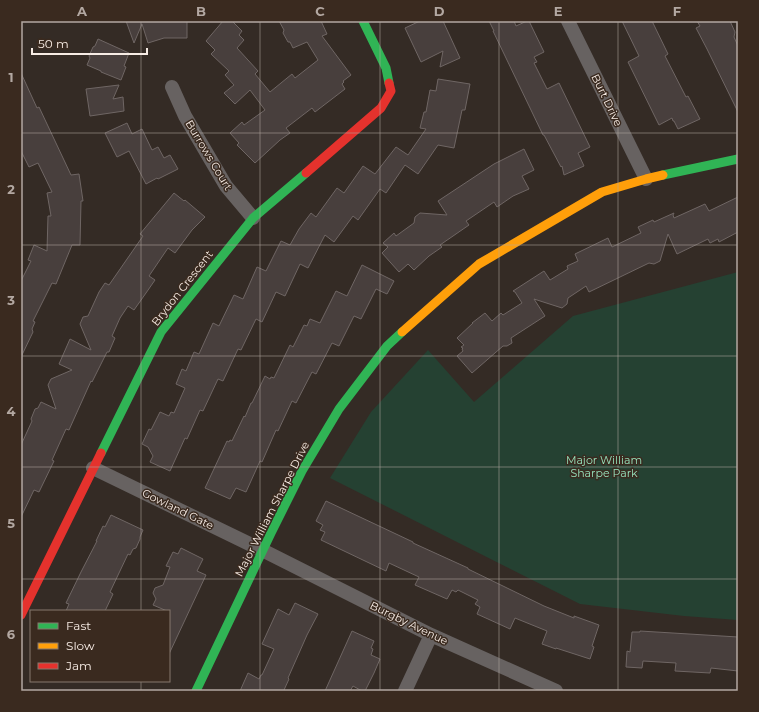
<svg xmlns="http://www.w3.org/2000/svg" width="759" height="712" viewBox="0 0 759 712" font-family="Montserrat,sans-serif">
<style>
.green{fill:#254132}
.building{fill:#483f3d;stroke:#6f6664}
.lines{fill:none;stroke-linecap:round;stroke-linejoin:round}
.street{stroke:#676261;stroke-width:14}
.fast{stroke:#30b455;stroke-width:9}
.slow{stroke:#ff9f0a;stroke-width:9}
.jam{stroke:#e5322d;stroke-width:9}
.grid{fill:none;stroke:#b3a8a2;stroke-width:1;stroke-opacity:0.55}
.labels{text-anchor:middle;stroke-width:3;stroke-linejoin:round;paint-order:stroke}
.street-label{font-size:11px;fill:#f7ece5;stroke:#3a2a1f}
.park-label{font-size:11px;fill:#96e3bd;stroke:#3a2a1f}
.neatline{fill:none;stroke:#b3a8a2;stroke-width:1.5}
.grid-label{font-size:13px;text-anchor:middle;font-weight:bold;fill:#b3a8a2}
</style>
<rect width="100%" height="100%" fill="#342b25"/>
<path class="green" d="M738 272V620L684 616 580 604 330 478 371 412 428 350 474 402 573 316Z"/>
<path class="building" d="M126 21H187V38H164L148 43 142 24 134 43Z
M223 21H232L242 31 239 35 244 40 237 48 258 71 255 74 270 92 292 74 295 78 318 60 307 42 293 48 290 42H288L283 33 284 30 279 21H321L327 34 322 36 351 75 343 81 344 82 342 84 345 89 315 112 312 108 286 128 290 133 280 140 255 163 237 145 239 143 230 133 242 122 244 125 265 110 250 90 235 104 224 93 234 85 225 75 229 71 211 54 215 50 206 41Z
M420 21H443L460 58 440 67 443 51 421 62 405 28Z
M489 21H514L516 26 527 21H529L544 52 534 57 537 62 534 63 547 89 559 83 590 147 578 153 584 166 564 175 562 166 561 167 544 135H543L493 31H494Z
M622 21H652L668 54 665 56 686 97 688 96 700 119 678 129 674 121H673L672 118 659 125 628 62 639 56Z
M697 21H730L735 32 734 37 738 46V112L707 49 696 28 700 26Z
M98 39 129 53 124 66 126 67 121 80 101 72V71L87 65 90 58 89 56 93 47 95 46Z
M21 73 37 108 39 107 71 175 79 174 83 201H81L80 245H72L56 284 52 283 33 321 35 322 32 329 33 332 21 357V281L31 261 28 260 34 245 47 251 48 216H51L47 193 52 192 38 163 29 167 21 151Z
M438 79 470 84 465 110H462L454 148 438 145 418 174 405 165 386 193 380 189 358 220 353 216 334 242 325 235 308 268 300 264 285 296 276 292 262 322 256 319 241 350 238 349 223 381 218 379 203 411 200 410 187 439 185 438 170 471 150 462 153 456 148 447 142 444 149 429 151 430 160 412 169 416 171 412 174 413 185 388 176 384 182 369 186 371 194 352 199 354 213 323 219 326 234 295 243 299 257 267 266 271 281 241 290 245 299 229 311 213 316 217 337 188 344 193 363 166 375 174 396 147 408 155 426 129 420 128 424 112H426L430 90 436 91Z
M119 85 113 99 123 97 124 111 90 116 86 89Z
M127 123 132 134 142 129 152 150 158 147 164 158 170 155 178 169 158 179 157 178 146 184 129 151 117 157 105 133Z
M524 149 534 170 522 176 529 189 513 196 497 207 494 202 466 221 469 225 440 245 442 247 429 256 414 270 408 264 399 272 382 253 388 247 383 243 394 233 396 236 414 223 415 217 420 213 447 215 438 201 494 164Z
M174 193 184 201 185 200 205 217 192 230 175 253 168 248 149 276 155 280 146 293 134 310 128 306 120 318 112 336 115 338 109 352H107L92 382 91 381 69 430 66 429 52 460 54 461 39 492 34 490 21 517V445L32 421 31 419 35 409 38 408 41 402 56 409 48 385 51 379 72 370 59 364 70 339 91 350 80 324 83 317 88 316 99 292 105 283 109 285 143 236 140 234Z
M738 197V232L719 242 718 239 710 243 708 239 677 254 668 234 660 261 654 264 649 263 589 292 586 286 568 298 567 304 562 308 534 299 545 316 511 338 512 343 507 346H503L472 373 457 356 463 351 462 349 463 348 461 347 464 345 457 338 473 323H472L485 313 492 321 501 313 503 315 522 303 515 292 513 291 544 271 550 280 568 269 567 266 578 261 575 254 608 238 612 247 641 233 638 227 653 220 654 222 674 213 673 215 674 218 705 204 709 211Z
M362 265 394 281 387 294 376 289 361 319 354 316 339 346 332 343 316 374 312 372 296 403 292 401 278 431 276 430 262 462 260 461 246 492 236 488 230 499 205 488 227 441 229 442 230 440 232 441 244 416 245 417 251 403H252L265 376 270 379 271 377 274 378 290 345 293 347 304 325 307 326 310 319 320 323 336 291 347 296Z
M326 501 413 542V543L468 568V569L544 606 574 618V616L599 625 592 646 594 647 590 659 556 648V649L542 644 547 631 515 618 510 629 477 614 480 607 475 604 478 600 458 590 456 592 452 590 447 599 415 585 419 577 389 563 386 571 321 540 325 532 320 530 323 525 316 521Z
M111 515 143 530 140 537V539L136 548 133 549 130 555 128 554 110 592 113 594 105 611H66L69 604 66 603 81 572 97 541H96L103 526 105 527Z
M181 548 203 559 197 571 206 575 169 654V611H167L153 605 156 599 153 593 155 588 163 585 170 567 166 566 173 552 178 554Z
M295 603 318 614 307 635 288 678 289 679 284 690 286 691H240L248 673 259 679 261 675H262L274 649 262 644 278 609 289 615Z
M352 631 374 641 371 648 373 649 371 655 380 659 374 673 365 691H362L353 686 350 691H325Z
M640 631 738 637V671L711 668 710 673 675 671 676 663 643 661 642 668 626 667 627 651 630 652 632 632H640Z"/>
<g class="lines">
<path class="street" d="M568 21 646 179
M172 87 185 116 226 186 253 218
M93 468 264 551 431 635 556 691
M405 691 431 635"/>
<path class="fast" d="M363 21 386 68 389 83
M663 175 738 159
M101 453 161 332 253 218 306 173
M196 691 271 533 302 471 339 409 387 346 402 332"/>
<path class="slow" d="M402 332 479 264 602 192 646 179 663 175"/>
<path class="jam" d="M306 173 381 108 391 91 389 83
M21 615 101 453"/>
</g>
<path class="grid" d="M141 21V611M260 21V691M380 21V691M499 21V691M618 21V691M21 133H738M21 245H738M21 356H738M21 467H738M21 579H738M141 681V691"/>
<g class="labels">
<g class="street-label">
<text transform="translate(607 100) rotate(64)" y="4">Burt Drive</text>
<text transform="translate(209 155) rotate(59)" y="4">Burrows Court</text>
<text transform="translate(182 288) rotate(-52)" y="4">Brydon Crescent</text>
<text transform="translate(178 509) rotate(26)" y="4">Gowland Gate</text>
<text transform="translate(272 509) rotate(-63)" y="4">Major William Sharpe Drive</text>
<text transform="translate(409 623) rotate(26)" y="4">Burgby Avenue</text>
</g>
<g class="park-label">
<text x="604" y="464">Major William<tspan x="604" dy="13">Sharpe Park</tspan></text>
</g>
</g>
<rect width="759" height="712" fill="none" stroke="#3a2a1f" stroke-width="44"/>
<rect x="30" y="610" width="140" height="72" fill="#3a2a1f" stroke="#86786e"/>
<rect x="38" y="623" width="20" height="6" fill="#30b455" stroke="#86786e"/>
<text x="66" y="630" font-size="12" fill="#f7ece5">Fast</text>
<rect x="38" y="643" width="20" height="6" fill="#ff9f0a" stroke="#86786e"/>
<text x="66" y="650" font-size="12" fill="#f7ece5">Slow</text>
<rect x="38" y="663" width="20" height="6" fill="#e5322d" stroke="#86786e"/>
<text x="66" y="670" font-size="12" fill="#f7ece5">Jam</text>
<path d="M32 48v6h115v-6" fill="none" stroke="#f7ece5" stroke-width="2"/>
<text x="38" y="48" font-size="12" fill="#f7ece5" stroke="#3a2a1f" stroke-width="3" paint-order="stroke">50 m</text>
<rect x="22" y="22" width="715" height="668" class="neatline"/>
<g class="grid-label">
<text x="82" y="16">A</text>
<text x="201" y="16">B</text>
<text x="320" y="16">C</text>
<text x="439" y="16">D</text>
<text x="558" y="16">E</text>
<text x="677" y="16">F</text>
<text x="11" y="82">1</text>
<text x="11" y="194">2</text>
<text x="11" y="305">3</text>
<text x="11" y="416">4</text>
<text x="11" y="528">5</text>
<text x="11" y="639">6</text>
</g>
</svg>
